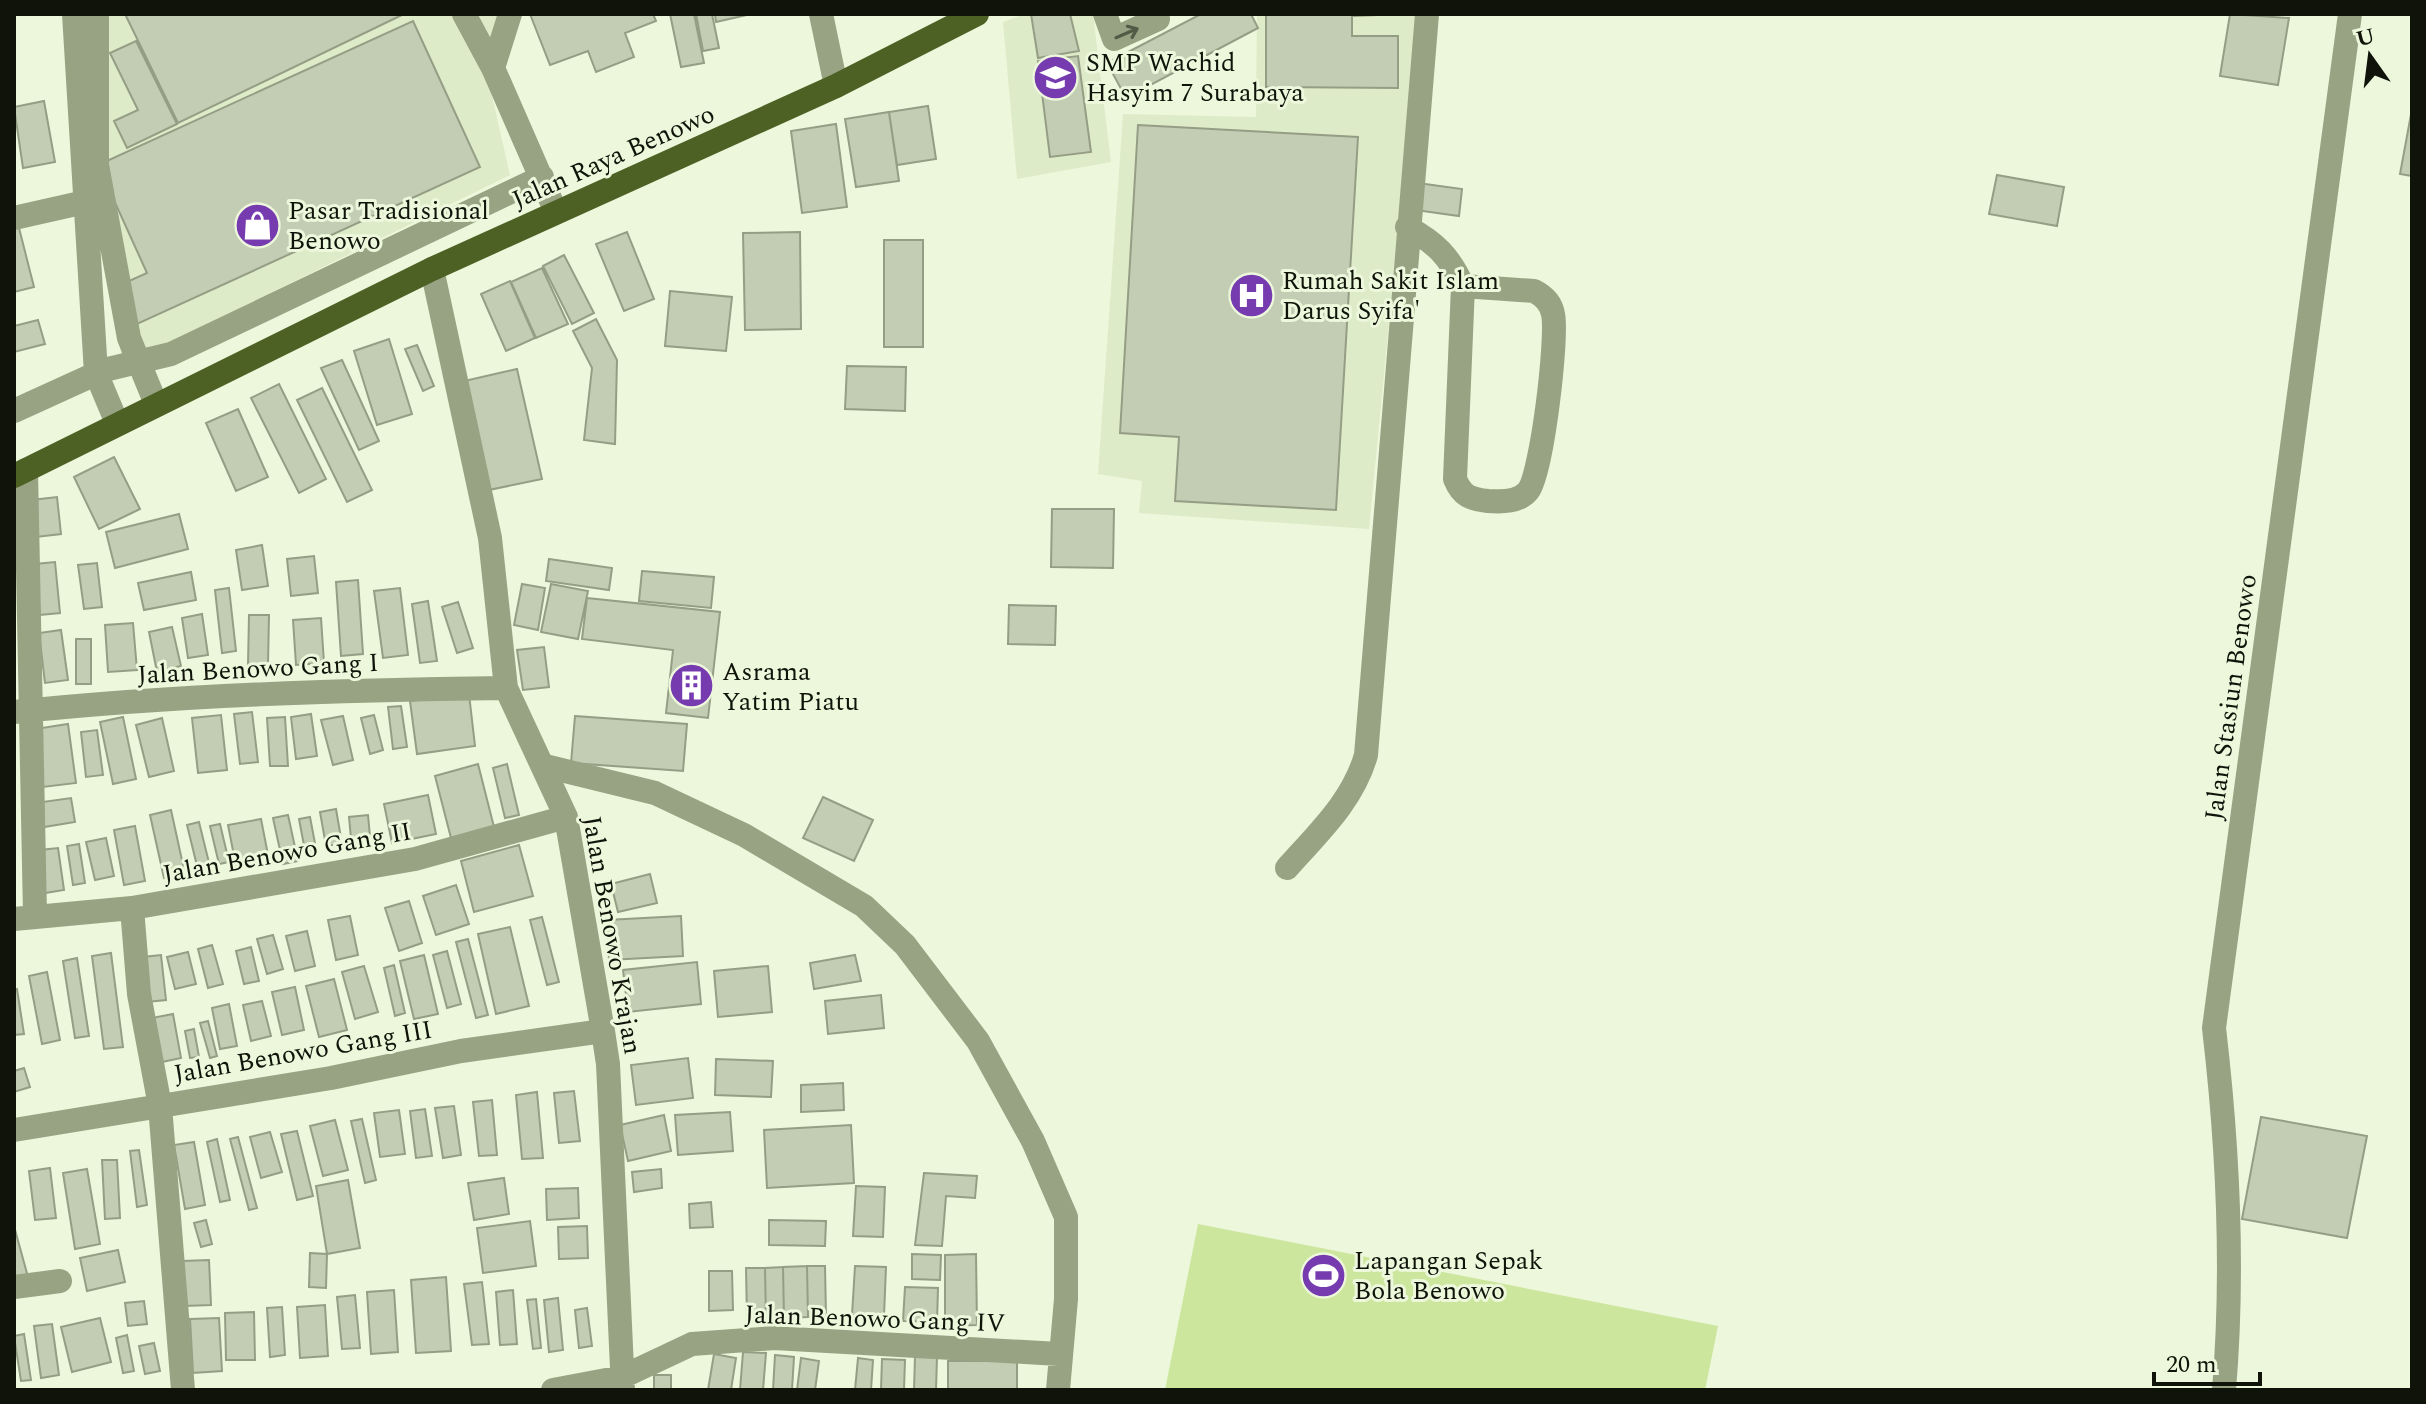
<svg xmlns="http://www.w3.org/2000/svg" width="2426" height="1404" viewBox="0 0 2426 1404" font-family="Spectral,serif">
<style>
.built{fill:#deebc8}
.green{fill:#cce69e}
.building{fill:#c3cdb3;stroke:#959e85;stroke-width:2}
.lines{fill:none;stroke-linecap:round;stroke-linejoin:round}
.minor{stroke:#97a383;stroke-width:24}
.major{stroke:#4e6125;stroke-width:24}
.oneway{stroke:#535b46}
.labels{text-anchor:middle;stroke-width:6;stroke-linejoin:round;paint-order:stroke}
.poi-label{font-size:26px;fill:#0f1309;stroke:#ecf7db;text-anchor:start}
.street-label{font-size:26px;fill:#0f1309;stroke:#ecf7db}
</style>
<rect width="100%" height="100%" fill="#ecf7db"/>
<path class="built" d="M90 14H499L487 74 510 175 122 366Z
M1025 14H1093L1111 162 1017 179 1003 22Z
M1257 14H1419L1369 529 1139 513 1142 481 1098 474 1123 114 1256 117Z"/>
<path class="green" d="M1198 1224 1718 1326 1705 1390H1165Z"/>
<path class="building" d="M125 14H404L178 123Z
M530 14H653L656 21 625 33 634 57 596 72 588 51 550 65Z
M670 14H694L704 63 681 67Z
M696 14H712L719 48 703 51Z
M715 14H747V15L716 22Z
M1031 14H1070L1079 51 1038 58Z
M1201 14H1251L1258 28 1126 98 1107 63Z
M1266 14H1405L1352 16V36H1398V88L1266 87Z
M2230 14 2289 18 2278 85 2220 76Z
M413 21 480 167 137 324 120 285 147 273 98 165Z
M136 41 177 124 127 148 114 121 138 110 110 53Z
M1078 56 1091 152 1050 157 1038 61Z
M44 101 55 162 23 168 14 107Z
M928 106 936 159 897 165 889 112Z
M2412 109V176L2400 174Z
M889 112 899 181 856 187 845 119Z
M836 124 847 207 802 213 791 131Z
M1138 125 1358 137 1336 510 1175 501 1179 437 1120 433Z
M1997 175 2064 187 2057 226 1989 214Z
M1418 183 1462 189 1459 216 1415 210Z
M18 224 34 287 14 292V225Z
M627 232 654 299 624 311 596 244Z
M800 232 801 329 745 330 743 233Z
M884 240H923V347H884Z
M564 255 594 313 572 324 543 266Z
M542 268 568 324 536 338 511 282Z
M510 281 535 338 506 351 481 294Z
M670 291 732 297 726 351 665 346Z
M596 319 617 360 615 444 584 440 592 368 573 331Z
M38 320 45 344 14 352V326Z
M389 339 412 414 377 425 354 351Z
M417 345 434 386 423 391 405 349Z
M342 360 379 441 359 450 321 368Z
M847 366 906 367 905 411 845 409Z
M517 369 542 479 484 491 460 382Z
M279 384 326 479 299 493 251 398Z
M322 388 372 490 347 502 297 400Z
M238 409 268 477 236 491 206 423Z
M114 457 140 509 99 529 74 477Z
M57 497 61 534 36 537 32 500Z
M1052 509H1114L1113 568 1051 567Z
M179 514 188 549 115 568 106 532Z
M262 545 268 586 242 590 236 550Z
M314 556 318 593 291 596 287 559Z
M549 559 612 568 609 590 546 581Z
M55 562 60 613 40 615 35 564Z
M97 563 102 607 84 609 78 565Z
M642 571 714 577 711 608 639 601Z
M191 572 196 600 144 610 138 583Z
M358 580 363 654 341 656 336 582Z
M522 584 545 588 538 630 514 625Z
M551 584 588 591 578 639 541 632Z
M229 588 236 651 222 653 215 590Z
M400 588 408 655 383 658 374 591Z
M587 598 720 612 708 718 666 713 673 650 582 639Z
M428 601 437 661 420 663 412 604Z
M458 602 473 648 457 653 442 607Z
M1009 605 1056 606 1055 645 1008 644Z
M202 614 208 655 188 658 182 618Z
M249 615H269L268 665H248Z
M321 618 324 663 296 665 293 620Z
M133 623 137 670 108 672 105 625Z
M172 627 181 666 157 672 149 632Z
M61 630 68 680 45 683 39 633Z
M76 639H91V684H76Z
M544 647 549 687 523 690 517 650Z
M469 694 475 746 417 754 410 701Z
M401 706 407 747 393 749 388 707Z
M252 712 258 762 240 764 234 714Z
M311 714 317 756 296 759 291 717Z
M221 715 227 770 198 773 192 718Z
M374 715 383 750 370 754 361 718Z
M343 716 353 760 333 765 321 720Z
M575 716 687 724 683 771 571 763Z
M123 717 136 779 113 784 100 722Z
M285 717 288 766H270L267 718Z
M162 718 174 771 149 777 136 725Z
M68 724 76 783 43 787 35 729Z
M97 730 103 775 86 777 81 732Z
M478 764 494 827 451 838 435 776Z
M507 764 519 815 505 818 493 768Z
M428 795 436 834 392 843 384 804Z
M823 797 873 820 854 861 803 838Z
M71 798 75 822 38 828 35 803Z
M336 809 342 844 326 846 320 812Z
M171 810 185 874 164 878 150 815Z
M288 815 298 861 283 864 273 818Z
M368 815 371 847 352 849 349 817Z
M310 817 317 854 306 856 299 819Z
M261 819 269 860 236 866 228 825Z
M199 822 211 871 199 874 187 825Z
M220 824 229 862 219 864 210 826Z
M135 826 145 881 124 885 114 830Z
M106 838 114 876 95 880 86 842Z
M79 844 85 883 73 885 67 846Z
M519 845 533 896 474 912 461 861Z
M58 848 64 890 45 893 40 850Z
M650 874 657 903 618 912 611 884Z
M456 885 469 924 436 935 423 896Z
M409 901 422 943 399 951 385 908Z
M350 916 358 955 336 960 328 920Z
M681 916 683 956 609 960 607 920Z
M542 917 559 982 547 985 530 920Z
M510 927 529 1006 496 1014 478 934Z
M307 931 315 966 295 971 286 936Z
M273 935 283 969 267 974 257 939Z
M468 939 488 1015 476 1018 456 942Z
M212 945 223 984 208 988 198 949Z
M251 947 259 981 244 984 236 951Z
M447 951 461 1004 447 1008 433 955Z
M188 952 196 984 175 989 167 957Z
M111 953 123 1047 104 1049 92 956Z
M161 955 166 1000 147 1002 143 957Z
M424 955 438 1014 414 1019 400 961Z
M855 955 861 981 814 989 810 963Z
M77 958 89 1036 75 1038 63 961Z
M697 962 701 1004 628 1012 623 970Z
M394 965 405 1013 395 1016 384 968Z
M364 966 378 1012 355 1019 342 972Z
M768 966 772 1012 718 1017 714 971Z
M47 972 60 1040 42 1044 29 976Z
M334 979 347 1030 319 1037 306 986Z
M295 987 304 1030 282 1035 272 992Z
M17 989 24 1034 14 1035V990Z
M881 995 884 1028 828 1034 825 1001Z
M262 1001 271 1036 251 1041 243 1005Z
M229 1004 237 1046 220 1049 212 1008Z
M173 1014 181 1058 162 1062 152 1018Z
M208 1021 217 1056 210 1058 200 1023Z
M194 1029 199 1057 190 1058 185 1031Z
M688 1058 693 1098 636 1105 631 1065Z
M716 1059 773 1061 771 1097 715 1095Z
M24 1068 30 1087 14 1092V1071Z
M843 1083 844 1110 801 1112V1085Z
M574 1091 580 1141 559 1143 554 1093Z
M537 1092 543 1158 522 1159 516 1095Z
M492 1100 497 1155 479 1156 473 1102Z
M454 1106 461 1155 443 1158 435 1108Z
M425 1109 432 1156 416 1158 410 1111Z
M399 1110 405 1154 380 1157 374 1113Z
M730 1112 733 1151 678 1155 675 1115Z
M664 1115 671 1151 628 1161 620 1125Z
M2261 1117 2367 1136 2347 1238 2242 1219Z
M362 1119 376 1180 365 1183 351 1121Z
M335 1120 348 1170 323 1176 310 1126Z
M851 1125 854 1183 767 1188 764 1130Z
M297 1131 313 1196 297 1200 281 1134Z
M270 1132 282 1172 261 1178 250 1137Z
M238 1137 257 1208 249 1210 230 1139Z
M217 1139 230 1200 220 1202 207 1142Z
M194 1142 205 1205 185 1209 174 1145Z
M139 1150 147 1205 137 1207 130 1151Z
M102 1160H117L120 1218 105 1219Z
M50 1168 56 1218 35 1220 29 1171Z
M87 1169 100 1244 75 1249 63 1173Z
M661 1169 662 1188 634 1192 632 1172Z
M924 1173 977 1176 975 1198 946 1196 942 1246 915 1245Z
M504 1178 509 1214 474 1220 468 1183Z
M348 1180 360 1248 327 1254 316 1186Z
M856 1186 885 1187 883 1237 853 1236Z
M578 1188 579 1218 547 1220 546 1189Z
M711 1202 713 1227 690 1228 689 1204Z
M206 1220 212 1244 201 1247 194 1223Z
M769 1220 826 1221 825 1246 769 1245Z
M530 1221 536 1266 483 1273 477 1228Z
M14 1226 28 1277 14 1281Z
M587 1226 588 1258 559 1259 558 1227Z
M118 1250 125 1282 87 1291 80 1258Z
M310 1253 327 1254 326 1288 309 1287Z
M912 1254 941 1255 940 1280 912 1279Z
M976 1254 977 1325 945 1326V1255Z
M209 1260 211 1305 184 1306 182 1261Z
M807 1266 808 1317 784 1318 783 1267Z
M807 1266H825L826 1316 808 1317Z
M855 1266 886 1267 884 1316 852 1315Z
M783 1267 784 1318 766 1319 765 1268Z
M746 1268H765L766 1319H747Z
M709 1271H732L733 1310 709 1311Z
M446 1277 451 1351 416 1353 411 1280Z
M482 1282 489 1344 472 1345 464 1284Z
M905 1287 938 1288 937 1322 903 1321Z
M394 1290 398 1352 371 1354 367 1292Z
M513 1290 517 1344 500 1345 496 1292Z
M355 1295 360 1348 342 1349 337 1297Z
M558 1298 563 1350 549 1352 544 1300Z
M536 1299 541 1348 533 1349 527 1300Z
M144 1301 147 1324 128 1326 125 1303Z
M325 1305 328 1356 300 1358 297 1307Z
M282 1307 285 1355 270 1357 267 1308Z
M587 1308 592 1346 579 1348 575 1310Z
M254 1312 255 1360H226L225 1313Z
M100 1318 111 1362 72 1372 61 1327Z
M219 1318 222 1371 193 1373 190 1319Z
M52 1324 59 1375 41 1378 34 1326Z
M24 1334 31 1380 21 1381 14 1336Z
M127 1335 134 1371 123 1373 116 1338Z
M154 1343 160 1371 145 1374 139 1346Z
M743 1352 766 1353 763 1390H740Z
M714 1354 736 1358 731 1390H708Z
M775 1355 794 1357 792 1390H773Z
M915 1356 937 1357 936 1390H914Z
M801 1358 819 1361 815 1390H797Z
M858 1358 873 1360 871 1390H855Z
M882 1359 905 1360 904 1390H881Z
M948 1361H1017V1390H948Z
M654 1375H671V1390H654Z"/>
<g class="lines">
<path class="minor" d="M74 14 96 373 117 423
M97 14V165L129 338 156 404
M464 14 493 68 556 212
M821 14 836 86
M1105 14 1114 39 1158 19 1156 14
M493 68 510 14
M14 218 85 202
M1407 227C1436 243 1449 256 1463 286L1455 479C1462 496 1470 499 1488 501 1502 502 1519 502 1528 491 1542 474 1558 337 1553 314 1551 303 1544 296 1534 291L1463 286
M432 269 490 538 506 688 566 817 603 1031 608 1064 623 1390
M14 411 104 370 171 354 542 177
M26 470 35 915
M14 712C177 695 342 690 506 688
M545 766 655 793 744 835 864 906 905 945 978 1041 1033 1141 1066 1217V1299L1058 1390
M1287 868C1318 833 1353 801 1366 755L1427 14
M132 908 139 994 160 1106 183 1390
M14 919 132 908 415 859 566 817
M14 1130 331 1078 461 1051 603 1031
M14 1287 60 1281
M553 1390 622 1377 692 1344 774 1338 1059 1354
M2224 1390C2234 1271 2228 1147 2214 1028L2350 14"/>
<path class="major" d="M14 476 432 269 836 86 977 14"/>
</g>
<defs><path id="oneway-shaft" d="M-6 0H5M1.5-3L5.5 0L1.5 3" fill="none" stroke-width="1.6" stroke-linecap="round" stroke-linejoin="round" transform="scale(2)"/></defs>
<use class="oneway" href="#oneway-shaft" transform="translate(1127 33) rotate(-23)"/>
<defs>
<symbol id="school-disc" viewBox="-11 -11 22 22"><circle r="9.5" fill="#773bb0" stroke="#ecf7db"/><path d="M0-5L7-2L0 1L-7-2ZM-4 1L0 2.5L4 1V4Q0 6-4 4Z" fill="#fff"/></symbol>
<symbol id="shop-disc" viewBox="-11 -11 22 22"><circle r="9.5" fill="#773bb0" stroke="#ecf7db"/><path d="M-5-2.5h2.3a2.7 3.5 0 0 1 5.4 0H5L5.5 6h-11ZM-1.5-2.5h3a1.5 2.3 0 0 0-3 0Z" fill="#fff"/></symbol>
<symbol id="hospital-disc" viewBox="-11 -11 22 22"><circle r="9.5" fill="#773bb0" stroke="#ecf7db"/><path d="M-5-5h3v3.5h4V-5h3V5h-3V1.5h-4V5h-3Z" fill="#fff"/></symbol>
<symbol id="building-disc" viewBox="-11 -11 22 22"><circle r="9.5" fill="#773bb0" stroke="#ecf7db"/><path d="M-4-6H4V6H1V3H-1V6H-4ZM-2.5-4.3h1.7v1.8h-1.7ZM.8-4.3h1.7v1.8H.8ZM-2.5-1h1.7V.8h-1.7ZM.8-1h1.7V.8H.8Z" fill="#fff"/></symbol>
<symbol id="stadium-disc" viewBox="-11 -11 22 22"><circle r="9.5" fill="#773bb0" stroke="#ecf7db"/><path d="M0-5a6.5 5 0 1 0 0 10a6.5 5 0 1 0 0-10ZM-3.5-1.8h7v3.6h-7Z" fill="#fff"/></symbol>
</defs>
<g fill-rule="evenodd">
<use href="#school-disc" x="1030" y="52" width="51" height="51"/>
<use href="#shop-disc" x="232" y="200" width="51" height="51"/>
<use href="#hospital-disc" x="1226" y="270" width="51" height="51"/>
<use href="#building-disc" x="666" y="660" width="51" height="51"/>
<use href="#stadium-disc" x="1298" y="1250" width="51" height="51"/>
</g>
<g class="labels">
<g class="poi-label">
<text x="1086" y="71">SMP Wachid<tspan x="1086" dy="30">Hasyim 7 Surabaya</tspan></text>
<text x="288" y="219">Pasar Tradisional<tspan x="288" dy="30">Benowo</tspan></text>
<text x="1282" y="289">Rumah Sakit Islam<tspan x="1282" dy="30">Darus Syifa'</tspan></text>
<text x="722" y="680">Asrama<tspan x="722" dy="30">Yatim Piatu</tspan></text>
<text x="1354" y="1269">Lapangan Sepak<tspan x="1354" dy="30">Bola Benowo</tspan></text>
</g>
<g class="street-label">
<text transform="translate(613 156) rotate(-24)" y="9">Jalan Raya Benowo</text>
<text transform="translate(258 668) rotate(-3)" y="9">Jalan Benowo Gang I</text>
<text transform="translate(2230 697) rotate(-82)" y="9">Jalan Stasiun Benowo</text>
<text transform="translate(287 852) rotate(-10)" y="9">Jalan Benowo Gang II</text>
<text transform="translate(613 935) rotate(80)" y="9">Jalan Benowo Krajan</text>
<text transform="translate(303 1051) rotate(-10)" y="9">Jalan Benowo Gang III</text>
<text transform="translate(875 1318) rotate(2)" y="9">Jalan Benowo Gang IV</text>
</g>
</g>
<rect width="2426" height="1404" fill="none" stroke="#0f1309" stroke-width="32"/>
<g transform="translate(2370 56) rotate(346)" stroke="#ecf7db" stroke-width="6" paint-order="stroke">
<path d="M0-6L14 30L0 20L-14 30Z" fill="#0f1309"/>
<text y="-12" font-size="22" font-weight="bold" text-anchor="middle" fill="#0f1309">U</text>
</g>
<path d="M2154 1372v12h106v-12" fill="none" stroke="#0f1309" stroke-width="4"/>
<text x="2166" y="1372" font-size="24" fill="#0f1309" stroke="#ecf7db" stroke-width="6" paint-order="stroke">20 m</text>
</svg>
